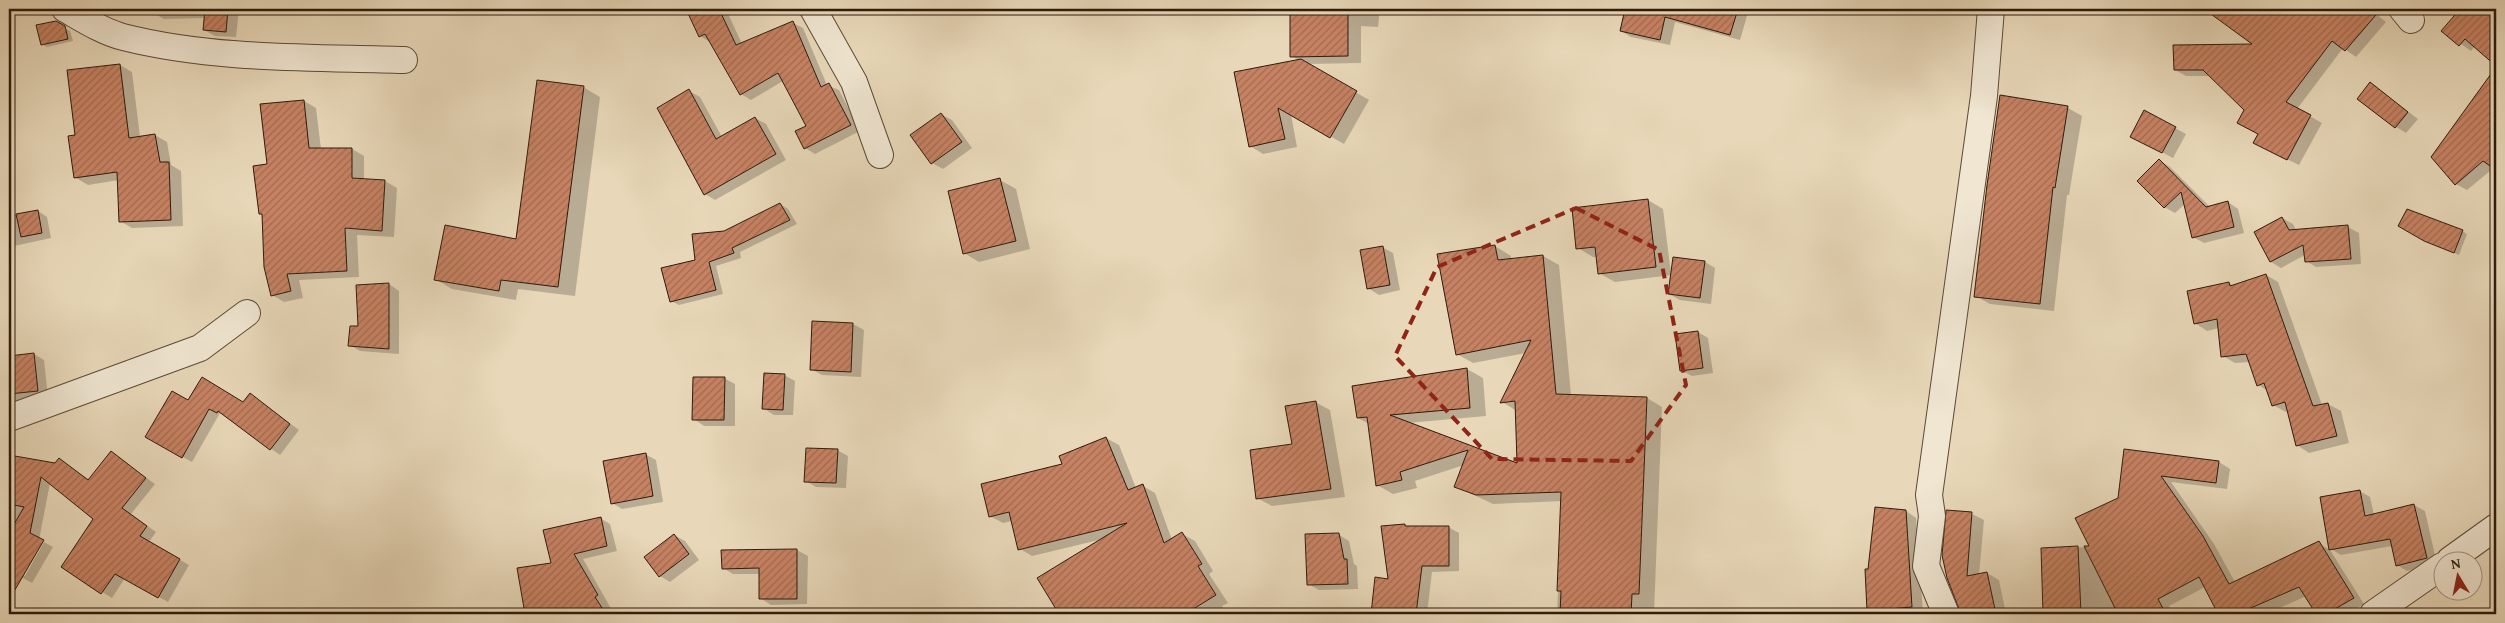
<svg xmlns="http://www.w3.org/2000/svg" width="2505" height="623" viewBox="0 0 2505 623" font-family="'Gentium Book Plus',serif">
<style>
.shadow{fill:#0003}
.building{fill:url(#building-hatch);stroke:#2d1b0c}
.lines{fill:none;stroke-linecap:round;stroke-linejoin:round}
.minor-casing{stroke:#5c4a37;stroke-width:28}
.minor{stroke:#f0e6d2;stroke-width:26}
.marked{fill:none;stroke:#8f2418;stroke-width:4;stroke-dasharray:10 6;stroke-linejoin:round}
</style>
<defs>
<pattern id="building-hatch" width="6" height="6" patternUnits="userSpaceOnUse" patternTransform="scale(1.25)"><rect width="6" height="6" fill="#c78263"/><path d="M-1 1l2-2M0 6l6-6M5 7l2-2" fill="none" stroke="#a26a50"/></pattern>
</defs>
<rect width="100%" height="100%" fill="#e8d8b9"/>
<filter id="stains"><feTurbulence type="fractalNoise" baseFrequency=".004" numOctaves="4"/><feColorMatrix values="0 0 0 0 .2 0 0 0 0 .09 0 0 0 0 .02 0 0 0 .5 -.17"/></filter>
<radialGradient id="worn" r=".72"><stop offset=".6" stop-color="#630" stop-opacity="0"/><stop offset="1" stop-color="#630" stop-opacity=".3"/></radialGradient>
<path class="shadow" d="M153 9H239L236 37 215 36 204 30 205 18 164 19 153 13Z
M687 9H726L742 44 793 23 803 28 827 85 839 90 860 131 815 154 805 148 807 126 783 81 751 100 741 94 710 42 700 36Z
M1290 9H1380L1378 27 1361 26V63L1307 64 1369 100 1344 144 1291 114 1297 147 1263 154 1250 146 1300 61 1292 56Z
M1626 9H1749L1740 40 1675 22 1670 45 1631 37 1621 31Z
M2224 9H2370L2386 22 2356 57 2343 48 2297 109 2322 123 2299 165 2266 149 2246 109 2211 76H2186L2175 70 2256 45 2218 17Z
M2461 9H2496V64L2475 46 2471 51 2443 31Z
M56 22 70 31 73 41 47 47 42 44Z
M120 65 132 72 140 137 155 135 167 142 171 165 181 171 183 226 132 228 120 221 119 180 88 185 76 178 77 136 69 71Z
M2496 70V168L2495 167 2467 190 2456 184 2433 157Z
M2371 84 2418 119 2406 133 2396 127Z
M583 87 600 97 575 296 518 289 516 300 452 289 435 279 517 240Z
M689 91 700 97 722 137 755 118 766 124 786 160 715 200 705 194Z
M304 101 316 108 321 149H352L364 156V180L385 181 397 188 394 237 357 235 359 277 299 280 303 298 284 302 272 295 263 215 260 213 268 165Z
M2068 108 2082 116 2069 195H2067L2054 311 1990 304 1976 296Z
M2145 112 2186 134 2173 158 2142 142Z
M941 114 952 120 972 148 943 169 932 163 912 135Z
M2159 160 2170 167 2210 207 2228 202 2238 209 2244 233 2204 243 2193 237 2185 204 2175 213 2164 207Z
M1000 180 1016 189 1030 249 979 262 964 253Z
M1648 200 1663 209 1671 274 1674 258 1705 262 1715 268 1711 304 1680 300 1669 294 1672 275 1615 282 1599 273 1597 257H1593L1578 248Z
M780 204 788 209 797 224 740 252 741 258 716 266 723 294 679 305 671 301 725 232Z
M9 209 16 215 38 211 47 217 51 238 14 246 12 270 9 269Z
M2282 218 2293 224 2296 230 2348 227 2359 233 2361 264 2316 267 2306 261 2305 255 2281 268 2271 262Z
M2462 231 2467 234 2459 255 2430 243Z
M1495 246 1511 256V259L1543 256 1559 265 1571 395 1647 398 1662 407 1654 614H1557L1562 501 1493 504 1455 486 1464 465 1415 481 1417 488 1393 494 1377 485 1369 424 1358 418 1467 369 1483 378 1486 416 1408 423 1518 464 1517 411 1502 402 1526 353 1473 363 1457 354Z
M1382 247 1393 253 1400 290 1379 295 1368 288Z
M2266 275 2278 282 2322 405 2328 404 2341 411 2349 443 2309 453 2297 445 2289 411 2286 412 2273 405 2268 391 2258 385 2250 362 2235 363 2223 356 2219 328 2207 331 2195 323 2229 283 2234 286Z
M389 284 399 291V354L360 351 350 345Z
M813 322 853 324 864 330 861 377 822 375 811 369Z
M1698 332 1708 338 1713 373 1692 376 1681 370Z
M34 354 44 360 48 397 9 401V357Z
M784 375 795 381 793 415H774L763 408Z
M724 378 735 384V426H704L694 419Z
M188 401 243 404 260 401 299 430 280 455 220 413 192 462 147 437Z
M1315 402 1330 410 1345 497 1272 506 1257 498 1294 446Z
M1106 438 1119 445 1136 488 1143 486 1155 493 1172 540 1182 534 1195 541 1213 571 1209 574 1228 603 1222 606 1226 614H1062L1039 579 1103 539 1032 556 1020 549 1012 521 1003 523 990 516Z
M837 450 848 456 846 488 816 487 806 481Z
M2125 451 2219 462 2230 469 2227 489 2171 482 2214 544 2235 582 2318 543 2330 550 2364 604 2348 614H2317L2306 596 2267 614H2219L2205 587 2169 606 2173 614H2044L2042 549 2090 547 2119 498Z
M112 453 155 484 131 514 156 532 149 542 189 565 168 602 125 578 112 598 62 567 95 519 50 483 39 540 22 574 25 576 44 542 53 547 32 583 9 570V456L55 465 59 459 90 480Z
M645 454 656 460 663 502 622 509 612 503Z
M2360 491 2370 497 2374 515 2414 505 2425 511 2437 564 2407 571 2397 565 2392 546 2341 555 2331 549Z
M1906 511 1916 518 1923 613 1876 614 1868 610 1869 570Z
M1947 512 1972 514 1984 520 1979 575 1987 573 1999 580 2006 614H1962Z
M600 518 610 524 617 551 583 559 614 614H526L519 569 552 564Z
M1404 525 1409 528 1448 527 1459 533V571L1432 572 1427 614H1372L1377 579 1389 580Z
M674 535 685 541 699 560 670 582 660 576Z
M1339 535 1349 541 1354 564 1357 566 1358 589 1319 590 1308 584Z
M797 550 808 556 807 604 771 605 760 598V574H733L723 568 722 552Z"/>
<path class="building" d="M205 9H228L226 32 203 30Z
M686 9H719L736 45 793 21 821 87 829 83 851 125 804 149 795 131 806 126 778 73 740 95 705 34 699 37Z
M1290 9H1348V56L1290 57Z
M1625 9H1738L1730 35 1665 17 1660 40 1620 31Z
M2204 9H2381L2345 51 2332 41 2286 102 2311 115 2287 160 2253 143 2258 134 2237 123 2244 110 2203 70H2174L2173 45 2252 44Z
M2460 9H2496V66L2465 39 2459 46 2441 31Z
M56 21 65 26 68 39 41 45 36 25Z
M1301 59 1357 91 1330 138 1278 108 1285 139 1249 147 1234 72Z
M120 64 129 138 155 134 160 162H169L171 220 119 222 117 172 74 178 68 136 75 135 67 70Z
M2496 67V170L2483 161 2455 185 2431 157Z
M537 80 584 86 558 287 501 280 499 291 434 280 445 225 516 239Z
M2370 82 2408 112 2395 128 2357 99Z
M689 89 716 139 755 117 776 154 704 195 657 108Z
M2000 95 2068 106 2055 188 2053 187 2040 304 1974 297 1987 185Z
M304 100 309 148H352V178L385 180 382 231 345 228 347 271 287 274 291 291 271 296 264 267 262 214H259L253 166 267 164 260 104Z
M2144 110 2176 127 2162 153 2130 137Z
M941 113 962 142 931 164 910 135Z
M2159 159 2206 207 2228 201 2234 227 2192 238 2181 192 2164 208 2137 181Z
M1000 178 1016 241 963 254 948 191Z
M1648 199 1656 267 1598 274 1595 247 1576 249 1572 208Z
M780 203 790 220 732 248 734 253 709 262 716 290 670 302 661 268 695 260 692 234 724 231Z
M2407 209 2463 230 2454 253 2424 241 2398 226Z
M38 210 42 233 21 237 16 214Z
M2282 217 2289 230 2348 225 2351 259 2305 262 2303 245 2270 262 2254 232Z
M1495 245 1498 260 1543 255 1556 394 1647 397 1639 594H1632L1631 614H1560L1561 591H1557L1561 492 1476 495 1454 487 1468 450 1400 472 1402 480 1376 486 1367 417 1357 418 1352 386 1467 368 1470 408 1390 415 1517 463 1515 401 1500 403 1531 340 1456 355 1437 254Z
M1383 246 1390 285 1367 289 1360 250Z
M1673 257 1705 261 1700 298 1668 294Z
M2266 274 2313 406 2328 403 2337 436 2296 446 2285 402 2272 406 2264 383 2257 386 2246 354 2221 357 2217 319 2194 324 2187 291 2229 282 2230 286Z
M389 283V349L348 346 350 326H358L356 285Z
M812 321 853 323 851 372 810 370Z
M1698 331 1703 368 1680 371 1675 334Z
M34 353 38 391 9 394V356Z
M764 373 785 374 783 410 762 409Z
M202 377 243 402 250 393 290 424 270 450 218 411 217 413 209 409 182 458 145 437 172 391 188 400Z
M693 377H725L724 420H692Z
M1316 401 1331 489 1256 499 1250 450 1292 444 1285 406Z
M1106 437 1128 490 1143 484 1164 543 1182 532 1202 564 1198 566 1216 595 1185 614H1059L1037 578 1127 523 1018 550 1009 512 989 517 981 484 1062 464 1059 456Z
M806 448 838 449 836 483 804 482Z
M2124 449 2219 461 2216 483 2161 476 2203 536 2229 584 2319 541 2354 598 2326 614H2316L2299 587 2237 614H2218L2199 577 2158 599 2166 614H2118L2084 546H2089L2075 518 2118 498Z
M111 451 146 478 122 508 147 526 140 536 180 559 158 598 115 574 101 594 61 567 93 519 41 477 30 533 44 540 9 600V533L24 507 9 504V455L55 463 59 458 88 480Z
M646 453 653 496 611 504 603 461Z
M2360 490 2365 516 2414 504 2427 558 2396 566 2390 539 2329 550 2320 497Z
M1875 507 1906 510 1912 607 1867 611 1865 569H1868Z
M1946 510 1972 512 1967 576 1987 572 1996 614H1961L1947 578 1942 555Z
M601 517 607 546 574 554 598 595 595 597 606 614H525L517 568 551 563 543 530Z
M1405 524V526H1449V566H1422L1416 614H1371L1375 577 1388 579 1381 526Z
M1339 533 1344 559H1347L1348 584 1307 585 1305 534Z
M674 534 689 554 659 577 644 557Z
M2078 546 2081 614H2043L2041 548Z
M797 549V599H759V568L722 569 721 550Z"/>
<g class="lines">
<defs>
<path id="minor" d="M65 9C83 19 103 32 123 37 214 60 311 57 404 60
M813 9 854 82 880 155
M2402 9 2411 20
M9 418 200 348 247 313
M2450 560 2496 527
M1946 614 1926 566 1932 516 1929 495 1984 96 1991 9
M2373 614 2442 566"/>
</defs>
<use href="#minor" class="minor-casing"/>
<use href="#minor" class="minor"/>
</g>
<path class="marked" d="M1576 208 1659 250 1686 385 1631 461 1492 459 1395 356 1437 267Z"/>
<rect width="2505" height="623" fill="none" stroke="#e8d8b9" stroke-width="30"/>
<rect x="10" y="10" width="2485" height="603" fill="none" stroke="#2d1b0c" stroke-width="2.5"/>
<rect x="15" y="15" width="2475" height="593" fill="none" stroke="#2d1b0c"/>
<g transform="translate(2458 576) rotate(350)"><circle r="24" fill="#f0e6d2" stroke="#a29583"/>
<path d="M0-4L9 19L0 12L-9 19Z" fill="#8f2418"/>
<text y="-8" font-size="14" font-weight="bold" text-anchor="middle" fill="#2d1b0c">N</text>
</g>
<rect width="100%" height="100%" filter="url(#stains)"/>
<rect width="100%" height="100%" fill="url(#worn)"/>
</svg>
